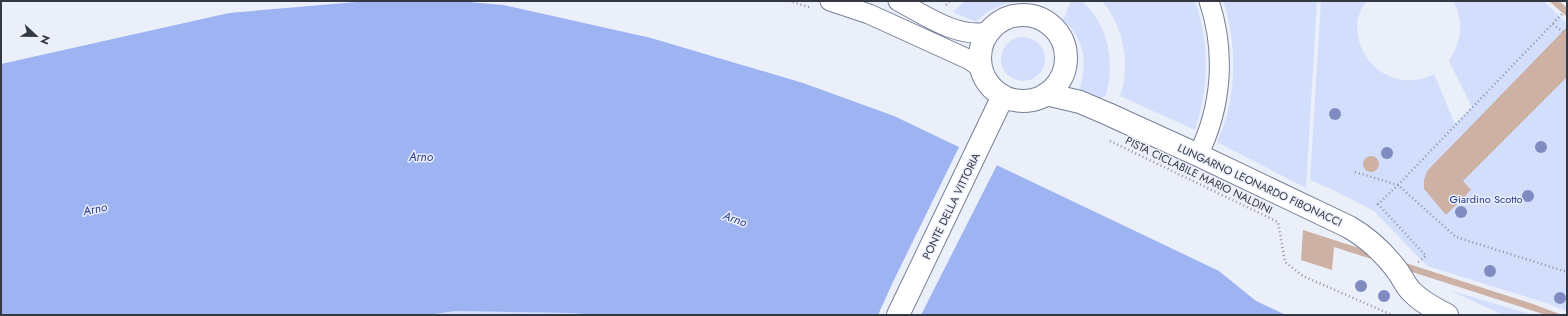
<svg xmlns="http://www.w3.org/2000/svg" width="1568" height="316" viewBox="0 0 1568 316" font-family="Jost,sans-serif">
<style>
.green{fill:#d3defc}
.water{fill:#9eb3f2}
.pier{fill:#ebeffa}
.building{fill:#ceb1a5}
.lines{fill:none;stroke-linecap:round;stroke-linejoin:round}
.street-casing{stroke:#767f97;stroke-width:21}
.secondary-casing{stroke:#767f97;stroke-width:24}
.path{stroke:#90949f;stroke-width:2.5;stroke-dasharray:1 3;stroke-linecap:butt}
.street{stroke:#fff;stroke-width:19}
.secondary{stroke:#fff;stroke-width:22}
.tree{fill:#808cc1}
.labels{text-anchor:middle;stroke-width:3;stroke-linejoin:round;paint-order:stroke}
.street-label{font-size:11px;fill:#343843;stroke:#ebeffa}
.park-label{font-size:11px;fill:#293b93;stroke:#ebeffa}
.water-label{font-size:12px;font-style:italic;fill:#283a92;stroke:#ebeffa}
</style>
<rect width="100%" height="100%" fill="#ebeffa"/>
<path class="green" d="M965 1H1024C1006 2 989 8 976 22L953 12Z
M1071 1H1082C1109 26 1115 61 1106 95L1098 101 1078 92C1089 66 1085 38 1063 20Z
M1102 1H1195C1210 44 1209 86 1195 130L1120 96C1131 64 1124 27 1102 1Z
M1223 1H1317L1306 188 1217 142C1237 100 1238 45 1223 1Z
M1321 1H1366C1363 6 1360 12 1358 18 1352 51 1379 83 1413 80 1420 80 1427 77 1434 74L1455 124 1472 107 1449 61C1461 42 1465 22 1453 1H1543L1567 23V311L1540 301 1427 266 1374 211 1331 189 1310 180Z
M1001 59a22 22 0 1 1 44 0a22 22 0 1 1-44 0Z
M1449 290 1529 314 1532 315H1503Z
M455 311 573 313 595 315H428Z"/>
<path class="water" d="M368 1H457L503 5 651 38 803 83 894 116 1219 271 1256 301 1286 315H595L573 313 455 311 428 315H1V64L229 13Z"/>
<path class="pier" d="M960 145 998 163 921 315H878L892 284Z"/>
<path class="building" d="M1549 1H1559L1567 8V17Z
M1567 27V77L1463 181 1471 190 1446 215 1424 189V180L1427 171Z
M1363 164a8 8 0 1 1 16 0a8 8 0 1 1-16 0Z
M1303 230 1533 304 1562 315H1546L1334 247 1332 270 1301 260Z"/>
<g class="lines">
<defs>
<path id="street" d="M830 1 869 14 970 60 981 68
M898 1C925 15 956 38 987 32
M1198 155C1222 107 1226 52 1209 1"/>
<path id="secondary" d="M980 58a43 43 0 1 1 86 0a43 43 0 1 1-86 0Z
M1046 94 1080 102 1108 114 1198 155 1349 227C1368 238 1386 255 1399 273 1403 279 1406 286 1411 291 1421 302 1434 308 1447 315
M898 315 1003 96"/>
</defs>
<use href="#street" class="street-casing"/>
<use href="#secondary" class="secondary-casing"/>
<path class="path" d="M789 1 812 8
M946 5 950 1
M1553 24 1563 32
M1110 141 1278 222 1285 262 1303 276 1392 315
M1355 172 1398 185 1456 237 1567 272
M1418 262 1426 256 1378 204 1398 185 1562 14"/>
<use href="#street" class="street"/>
<use href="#secondary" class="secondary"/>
</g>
<g class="tree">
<circle cx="1335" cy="114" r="6"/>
<circle cx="1541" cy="147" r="6"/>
<circle cx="1387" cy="153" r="6"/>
<circle cx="1528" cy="196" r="6"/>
<circle cx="1461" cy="212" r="6"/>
<circle cx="1490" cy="271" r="6"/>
<circle cx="1361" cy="286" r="6"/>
<circle cx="1384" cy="296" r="6"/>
<circle cx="1560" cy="298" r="6"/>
</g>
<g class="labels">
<g class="street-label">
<text transform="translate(1199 175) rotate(26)" y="4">PISTA CICLABILE MARIO NALDINI</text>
<text transform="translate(1260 185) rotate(25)" y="4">LUNGARNO LEONARDO FIBONACCI</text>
<text transform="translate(951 206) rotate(-64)" y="4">PONTE DELLA VITTORIA</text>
</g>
<g class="park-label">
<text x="1486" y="203">Giardino Scotto</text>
</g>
<g class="water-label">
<text x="421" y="161">Arno</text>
<text transform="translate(95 209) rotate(-12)" y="4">Arno</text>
<text transform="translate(735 219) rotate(20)" y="4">Arno</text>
</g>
</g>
<rect width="1568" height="316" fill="none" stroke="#343843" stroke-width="4"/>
<g transform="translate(36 36) rotate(112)" stroke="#ebeffa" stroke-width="3" paint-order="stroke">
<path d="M0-3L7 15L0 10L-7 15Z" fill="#343843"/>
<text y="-6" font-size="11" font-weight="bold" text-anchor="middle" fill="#343843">N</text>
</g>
</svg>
